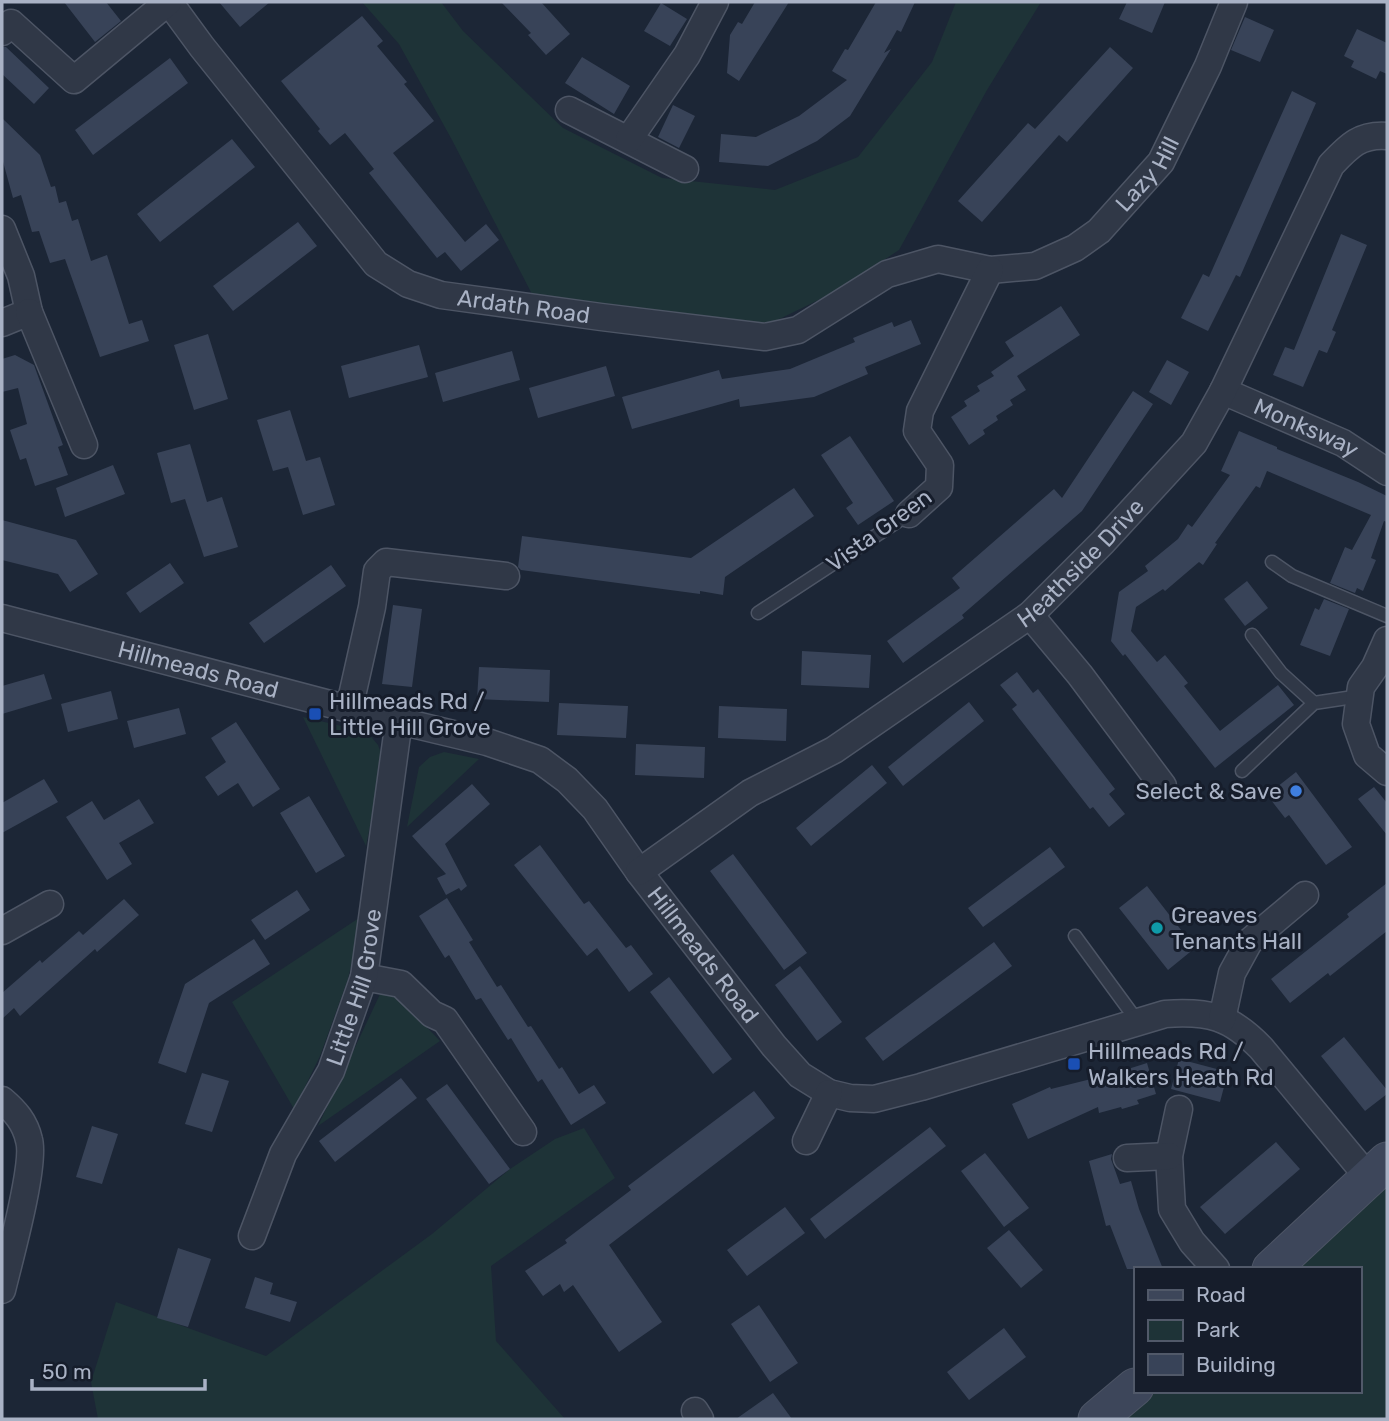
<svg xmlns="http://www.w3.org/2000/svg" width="1389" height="1421" viewBox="0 0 1389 1421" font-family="Rubik,sans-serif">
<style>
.green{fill:#1e3337}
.building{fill:#384358}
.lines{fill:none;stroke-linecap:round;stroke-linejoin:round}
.lane-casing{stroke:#4d5565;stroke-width:15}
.street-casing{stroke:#4d5565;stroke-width:29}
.secondary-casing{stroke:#4d5565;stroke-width:39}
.lane{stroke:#303847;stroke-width:12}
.street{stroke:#303847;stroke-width:26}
.secondary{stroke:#3d465a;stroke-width:37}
.transit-dot{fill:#1a4fb4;stroke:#161d2b;stroke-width:2.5}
.shop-dot{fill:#3f7fe0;stroke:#161d2b;stroke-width:2.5}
.culture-dot{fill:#0f9aa8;stroke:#161d2b;stroke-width:2.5}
.labels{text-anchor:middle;stroke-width:6;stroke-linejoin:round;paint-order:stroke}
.street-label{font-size:23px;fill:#a9b2c5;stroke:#161d2b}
.poi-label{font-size:23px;fill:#a9b2c5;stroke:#161d2b;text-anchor:start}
</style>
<rect width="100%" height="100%" fill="#1c2636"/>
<path class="green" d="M362 2H441L463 31 563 128 662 178 775 190 858 157 932 62 956 2H1041L987 90 899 250 837 291 765 326 533 296 452 140 399 44Z
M303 717 367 732 378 745 383 759 366 846Z
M444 752 479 759 407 827 419 767 430 757Z
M362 916 348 979 320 1056 294 1109 232 1002Z
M382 990 395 994 440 1041 318 1126Z
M584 1128 615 1178 491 1266 496 1341 565 1419H98L91 1382 116 1302 266 1356 432 1234 510 1169 555 1139Z
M1387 1181V1419H1126L1156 1391H1359V1269H1291Z"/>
<path class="building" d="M64 2H106L121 21 95 42Z
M219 2H270L240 27Z
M501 2H541L570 34 546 55 528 35 531 33Z
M755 2H789L739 81 727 73 730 35 738 22 742 24Z
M876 2H915L901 32 897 30 884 53 891 49 850 116 817 141 768 166 719 162 721 134 756 137 799 116 847 80 832 71 845 49 848 50Z
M1127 2H1165L1152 33 1119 19Z
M661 3 687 19 670 46 644 31Z
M362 16 383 41 377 46 407 82 404 84 434 121 393 153 465 242 486 224 499 240 461 271 445 252 437 258 369 173 374 169 345 133 330 145 318 131 320 129 281 81Z
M1245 17 1274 30 1260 62 1231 50Z
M1357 29 1387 43V74L1380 71 1376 79 1351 67 1354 61 1344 56Z
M2 47H6L49 88 34 104 2 74Z
M1110 47 1133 68 1067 142 1059 135 982 222 958 201 1028 123 1035 129Z
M582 57 630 86 614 114 565 83Z
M170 58 188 83 93 155 75 130Z
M1292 91 1316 103 1240 277 1236 275 1208 331 1181 318 1203 274 1209 277Z
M673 105 695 116 679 148 658 137Z
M2 118 40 155 51 187 55 186 59 203 66 201 72 221 78 219 91 261 107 255 129 324 142 320 149 341 100 357 65 259 50 263 39 231 32 232 21 195 13 198 2 158Z
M232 139 255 167 160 242 137 214Z
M298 222 317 246 233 311 213 286Z
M1341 234 1367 245 1332 330 1336 332 1327 353 1319 350 1303 387 1273 375 1285 347 1294 350Z
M1061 306 1080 335 1017 376 1026 390 1010 400 1013 405 996 416 998 420 983 430 985 434 969 445 951 417 967 406 964 401 980 391 977 386 994 376 991 372 1014 356 1005 342Z
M911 320 921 344 865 367 868 374 814 397 740 407 739 399 632 429 622 397 719 370 722 379 790 369 855 342 853 338 892 322 894 327Z
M208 334 228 399 194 410 174 345Z
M419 345 428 377 349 398 341 366Z
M512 351 520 380 443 402 435 373Z
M15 355 34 365 63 445 58 447 68 475 35 486 26 458 20 460 10 430 27 424 18 388 2 392V359Z
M1167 360 1189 372 1171 405 1149 392Z
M606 366 615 396 538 418 529 388Z
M1133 391 1153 404 1082 511 962 615 964 618 903 663 887 641 960 588 952 578 1054 489 1062 498Z
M290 410 306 461 320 457 335 505 303 515 288 467 273 471 257 420Z
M1239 431 1277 447V449L1358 482 1387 496V522L1384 521 1371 558 1376 560 1363 591 1357 588 1355 593 1330 583 1345 547 1352 550 1371 515 1267 471 1260 488 1256 486 1215 543 1217 544 1203 565 1199 562 1165 591 1163 589 1136 607 1131 631 1157 662 1165 655 1188 683 1184 686 1220 731 1278 685 1294 705 1215 768 1125 654 1123 656 1111 641 1119 592 1148 571 1145 566 1178 539 1188 524 1192 527 1230 475 1221 471Z
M850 436 894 501 858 525 846 508 853 503 821 455Z
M190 444 207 502 222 497 238 547 204 557 185 499 171 503 157 453Z
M113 465 125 494 65 517 56 488Z
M794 488 814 516 725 577 723 595 700 591V594L521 570 518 567 522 536 691 558Z
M2 520 76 540 98 574 70 592 58 574 2 560Z
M170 563 184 583 140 613 126 593Z
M331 565 346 586 264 643 249 623Z
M1247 581 1268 608 1245 626 1224 599Z
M1324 599 1349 609 1330 656 1300 645 1315 608 1319 610Z
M393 605 422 609 412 687 382 684Z
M802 651 871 655 869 688 801 685Z
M479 667 550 670 549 702 477 699Z
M1017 672 1033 693 1038 689 1115 789 1109 794 1125 814 1109 827 1093 807 1090 809 1012 709 1017 705 1000 685Z
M44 674 52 699 2 714V686Z
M111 691 118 719 68 732 61 704Z
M969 702 984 721 903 786 888 767Z
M559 703 628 706 626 738 557 735Z
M719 706 787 709 786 741 718 738Z
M179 708 186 734 134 748 127 721Z
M236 722 280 789 253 807 238 783 218 796 205 777 226 762 211 738Z
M636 744 705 747 704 778 635 775Z
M872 765 887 783 811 846 796 828Z
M1296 772 1352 847 1326 865 1289 815 1285 818 1267 795Z
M44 779 58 802 2 833V803Z
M472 784 490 804 445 844 467 886 461 891 459 888 446 895 437 878 446 874 412 836Z
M1374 787 1387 803V835L1358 799Z
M309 796 345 856 316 873 280 813Z
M139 799 154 823 119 843 132 864 107 880 66 817 92 801 104 820Z
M540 845 584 904 589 901 626 948 631 945 653 974 629 992 597 948 587 956 514 865Z
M1050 847 1065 867 983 927 968 908Z
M733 854 807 953 784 970 710 871Z
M1387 883V931L1330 976 1328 973 1290 1003 1271 979 1349 917 1347 914Z
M1147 886 1195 948 1168 970 1119 908Z
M297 890 310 910 265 940 251 920Z
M447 898 473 940 469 942 497 987 501 985 528 1027 531 1026 559 1069 562 1067 579 1094 594 1085 606 1103 571 1125 542 1079 538 1082 511 1038 508 1040 481 998 476 1000 449 955 445 958 419 916Z
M124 899 139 915 97 952 95 949 20 1016 14 1008 2 1019V993L40 960 42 963 79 931 83 935Z
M254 939 270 964 209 1003 186 1073 158 1063 185 984Z
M994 942 1012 966 883 1061 865 1038Z
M800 966 842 1022 817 1041 775 985Z
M669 977 732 1059 713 1074 650 992Z
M1344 1037 1387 1090V1094L1365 1111 1321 1056Z
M1179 1059 1228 1072 1220 1102 1171 1089Z
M1147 1063 1156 1094 1137 1100 1139 1104 1122 1109 1121 1107 1099 1113 1098 1107 1028 1139 1012 1104 1050 1087 1051 1089 1091 1079V1082L1129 1072 1128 1069Z
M202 1073 229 1081 212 1132 185 1124Z
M401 1078 417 1098 335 1162 319 1141Z
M447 1084 510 1169 489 1184 426 1099Z
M754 1091 775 1118 609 1245 662 1322 619 1352 573 1285 564 1292 560 1284 543 1296 525 1271 567 1243 565 1240 631 1190 628 1186Z
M92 1126 118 1134 102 1184 76 1177Z
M930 1127 946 1146 825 1239 810 1219Z
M1276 1142 1300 1169 1225 1234 1200 1207Z
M985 1153 1029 1208 1004 1227 961 1171Z
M1112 1154 1111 1159 1120 1184 1131 1181 1139 1209 1163 1269H1127L1110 1225 1106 1226 1089 1161Z
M785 1207 805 1233 747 1276 727 1250Z
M1009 1230 1043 1270 1021 1288 987 1248Z
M178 1248 211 1259 188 1327 157 1318Z
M255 1277 273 1283 270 1294 297 1302 290 1322 245 1308Z
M759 1305 798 1363 770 1382 731 1324Z
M1004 1328 1026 1357 969 1400 947 1372Z
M773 1393 792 1419H736Z"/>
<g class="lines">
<defs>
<path id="lane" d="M1272 562 1292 576 1387 616
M758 613 909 514
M1252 635 1281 673 1314 703 1360 696
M1242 771 1314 703
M1075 936 1138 1022"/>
<g id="street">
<path id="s1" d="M169 2 202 47 376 264 408 284 441 295 601 317 765 337 798 330 887 274 938 259 990 270 1035 266 1075 248 1099 231 1161 162 1208 66 1234 2"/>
<path d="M2 32 11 23 74 80 168 2"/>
<path d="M569 110 685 169"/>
<path d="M629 139 687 55 715 2"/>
<path d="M2 229 21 276 29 312 2 323"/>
<path d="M29 312 84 445"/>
<path id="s2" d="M1223 391 1343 443 1387 472"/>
<path d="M909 514 939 487 940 465 917 431 920 411 990 270"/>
<path d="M1030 615 1080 675 1163 786"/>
<path id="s3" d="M2 618 349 709 487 742 540 760 567 780 595 809 639 872 774 1046 800 1075 829 1093 850 1098 874 1099 921 1087 1165 1014C1209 1011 1230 1016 1261 1048L1368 1177"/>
<path d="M1387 640 1375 667 1361 687 1356 724 1367 755 1387 772"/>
<path d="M349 709 372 607 377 571 386 562 506 576"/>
<path id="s4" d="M639 872 750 793 834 750 1030 615 1103 542 1194 443 1223 391 1331 165C1349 146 1360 134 1387 136"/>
<path d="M2 931 50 904"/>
<path d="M364 977 401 984 432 1014 445 1020 523 1132"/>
<path d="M1222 1019 1232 973 1249 942 1305 895"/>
<path d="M2 1100C15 1111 25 1122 29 1140 36 1164 9 1261 2 1290"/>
<path d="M1179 1109 1169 1156 1172 1209 1192 1242 1216 1269"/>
<path d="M806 1141 829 1093"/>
<path d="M1127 1158 1169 1156"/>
<path id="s5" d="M252 1236 283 1154 331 1071 364 977 399 720"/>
<path d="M695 1411 700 1419"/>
</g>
<path id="secondary" d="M1271 1269 1387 1161
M1097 1419 1135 1387"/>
</defs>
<use href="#lane" class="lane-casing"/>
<use href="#street" class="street-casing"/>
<use href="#secondary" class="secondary-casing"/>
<use href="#lane" class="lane"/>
<use href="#street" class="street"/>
<use href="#secondary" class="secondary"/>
</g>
<g class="transit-dot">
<rect x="308" y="707" width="14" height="14" rx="3.5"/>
<rect x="1067" y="1057" width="14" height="14" rx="3.5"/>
</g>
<circle class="shop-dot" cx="1296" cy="791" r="7"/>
<circle class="culture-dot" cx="1157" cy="928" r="7"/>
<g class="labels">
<g class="street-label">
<text dy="8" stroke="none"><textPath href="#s1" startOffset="1172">Lazy Hill</textPath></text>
<text dy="8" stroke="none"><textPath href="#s1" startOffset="490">Ardath Road</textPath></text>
<text dy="8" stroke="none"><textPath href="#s2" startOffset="91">Monksway</textPath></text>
<text transform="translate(879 530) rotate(-36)" y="8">Vista Green</text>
<text dy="8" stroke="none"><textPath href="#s4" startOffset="541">Heathside Drive</textPath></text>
<text dy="8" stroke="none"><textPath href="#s3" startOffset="203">Hillmeads Road</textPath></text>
<text dy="8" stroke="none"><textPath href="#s3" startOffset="812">Hillmeads Road</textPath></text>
<text dy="8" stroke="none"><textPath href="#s5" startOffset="271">Little Hill Grove</textPath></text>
</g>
<g class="poi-label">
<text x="329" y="709">Hillmeads Rd /<tspan x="329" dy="26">Little Hill Grove</tspan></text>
<text x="1282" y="799" text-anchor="end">Select &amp; Save</text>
<text x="1171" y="923">Greaves<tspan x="1171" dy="26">Tenants Hall</tspan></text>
<text x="1088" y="1059">Hillmeads Rd /<tspan x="1088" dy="26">Walkers Heath Rd</tspan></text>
</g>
</g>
<rect width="1389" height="1421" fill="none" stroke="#a9b2c5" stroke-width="7"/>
<rect x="1134" y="1267" width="228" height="126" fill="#161d2b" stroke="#515969" stroke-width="2"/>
<rect x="1148" y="1290" width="35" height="10" fill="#3d465a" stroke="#515969" stroke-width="2"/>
<text x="1196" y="1302" font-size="21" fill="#a9b2c5">Road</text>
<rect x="1148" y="1320" width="35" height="21" fill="#1e3337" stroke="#515969" stroke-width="2"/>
<text x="1196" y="1337" font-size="21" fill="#a9b2c5">Park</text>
<rect x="1148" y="1354" width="35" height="21" fill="#384358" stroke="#515969" stroke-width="2"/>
<text x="1196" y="1372" font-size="21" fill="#a9b2c5">Building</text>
<path d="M32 1379v10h173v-10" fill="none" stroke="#a9b2c5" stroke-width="3.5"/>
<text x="42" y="1379" font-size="21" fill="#a9b2c5" stroke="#161d2b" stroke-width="5" paint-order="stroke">50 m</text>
</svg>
